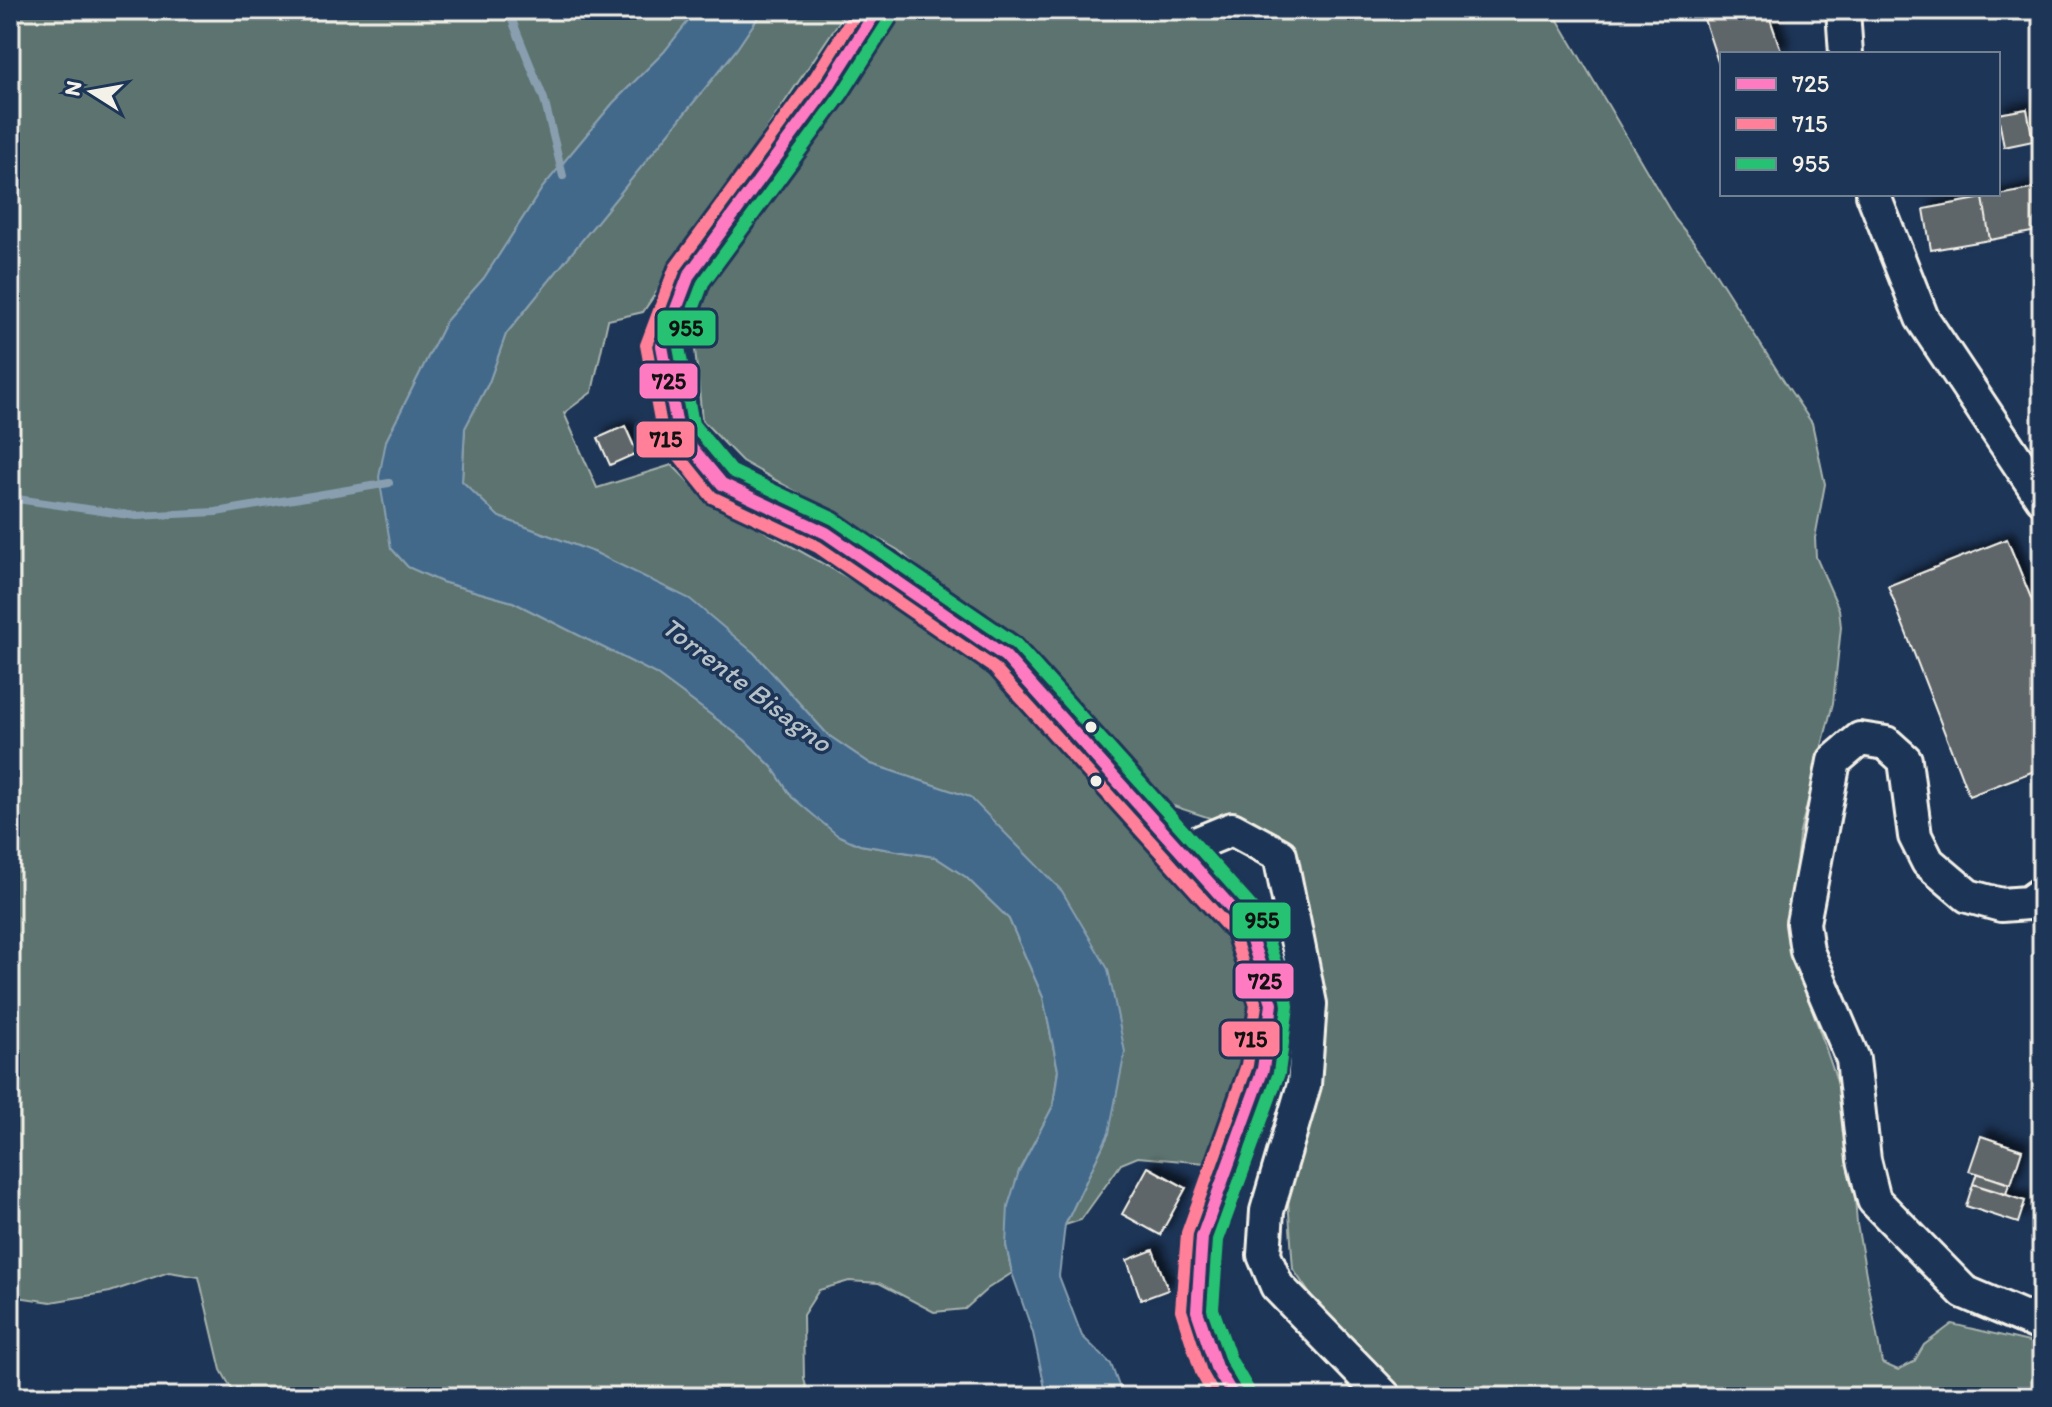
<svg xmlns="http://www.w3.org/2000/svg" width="2052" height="1407" viewBox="0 0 2052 1407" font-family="Itim,sans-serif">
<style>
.green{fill:#5c736f;stroke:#a8b2ac;stroke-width:2}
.water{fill:#42698a;stroke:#899fb0;stroke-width:2}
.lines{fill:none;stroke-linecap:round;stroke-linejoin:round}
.stream{stroke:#899fb0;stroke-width:8}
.building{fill:#5f666b;stroke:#f4f1e8;stroke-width:2;filter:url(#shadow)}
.tertiary-casing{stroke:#f4f1e8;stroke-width:38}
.primary-casing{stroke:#f4f1e8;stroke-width:46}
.tertiary{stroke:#1d3557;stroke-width:32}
.primary{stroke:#1d3557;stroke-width:40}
.bus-1-casing{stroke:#1d3557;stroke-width:18}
.bus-2-casing{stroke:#1d3557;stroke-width:18}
.bus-3-casing{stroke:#1d3557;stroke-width:18}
.bus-1{stroke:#fe7ac1;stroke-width:12}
.bus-2{stroke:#ff8098;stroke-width:12}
.bus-3{stroke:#26c172;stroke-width:12}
.bus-dot{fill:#f4f1e8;stroke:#1d3557;stroke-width:3}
.labels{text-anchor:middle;stroke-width:7;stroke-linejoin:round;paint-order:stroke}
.water-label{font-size:28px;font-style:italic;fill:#b6c1c7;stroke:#1d3557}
.line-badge{stroke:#1d3557;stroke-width:3}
.pale-badge-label{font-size:22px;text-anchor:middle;font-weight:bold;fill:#111}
</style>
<defs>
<filter id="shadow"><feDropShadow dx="7" dy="-7" stdDeviation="4" flood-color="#0009"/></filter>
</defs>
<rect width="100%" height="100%" fill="#1d3557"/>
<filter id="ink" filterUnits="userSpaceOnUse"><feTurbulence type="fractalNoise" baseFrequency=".0125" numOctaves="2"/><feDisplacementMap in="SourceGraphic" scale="16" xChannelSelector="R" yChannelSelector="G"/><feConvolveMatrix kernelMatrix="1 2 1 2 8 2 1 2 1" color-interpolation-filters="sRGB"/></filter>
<g filter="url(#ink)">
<path class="green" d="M10 10H697L664 52 613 103 543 187 484 278 446 321 386 441 391 548 408 567 442 582 513 602 656 674 745 740 772 767 792 797 860 845 935 857 966 877 1009 919 1043 997 1058 1070 1053 1106 1019 1171 1006 1245 1012 1273 987 1289 965 1309 934 1312 879 1283 849 1281 819 1290 803 1315 804 1379 809 1397H236L221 1370 199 1277 169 1272 110 1292 51 1302 10 1296Z
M763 10H847L643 312 608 320 592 392 564 413 597 488 672 465 705 498 931 624 1034 711 1210 912 1247 972 1251 1043 1205 1163 1138 1157 1121 1164 1081 1220 1065 1225 1109 1133 970 797 871 764 828 735 754 653 596 553 499 517 462 481 465 428 489 382 506 334 736 50Z
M899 10H1552L1675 219 1702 252 1787 386 1812 423 1825 484 1815 538 1816 557 1839 609 1841 627 1833 703 1799 836 1788 939 1849 1116 1857 1224 1882 1363 1898 1370 1914 1362 1924 1345 1952 1324 2042 1345V1397H1403L1316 1303 1293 1269 1288 1199 1321 1042 1316 946 1293 847 1260 825 1210 818 1158 801 1001 639 898 550 742 461 702 420 693 329 712 277Z"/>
<path class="water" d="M697 10H763L736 50 506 334 489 382 465 428 462 481 499 517 596 553 690 599 754 653 828 735 871 764 970 797 1062 891 1108 969 1125 1052 1109 1133 1065 1225 1059 1276 1082 1336 1111 1364 1123 1397H1047L1033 1333 1012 1273 1006 1245 1008 1206 1019 1171 1053 1106 1058 1070 1043 997 1009 919 966 877 935 857 860 845 837 835 792 797 772 767 745 740 656 674 513 602 442 582 408 567 391 548 379 477 386 441 446 321 484 278 543 187 613 103 664 52Z"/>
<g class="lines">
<path class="stream" d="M508 10 544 99 563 176
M10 498 136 516 216 512 389 483"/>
</g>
<path class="building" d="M1701 10H1767L1782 54H1722V74Z
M2027 109 2033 141 2004 147 1998 114Z
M2042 187V230L1990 240 1983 198Z
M1983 198 1990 240 1931 250 1924 209Z
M625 426 637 453 610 465 598 438Z
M2007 539 2042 625V768L1969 796 1888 586Z
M1981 1136 2022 1150 2011 1184 1969 1171Z
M1148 1167 1186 1188 1160 1235 1122 1214Z
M1977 1173 2009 1184 2006 1194 1973 1184Z
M1973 1184 2025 1201 2018 1223 1966 1206Z
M1153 1250 1168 1290 1141 1300 1127 1260Z"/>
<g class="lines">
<defs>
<path id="tertiary" d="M1843 10 1846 54
M1873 194 1922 318 2042 498
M1181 850 1232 829 1280 855 1310 1004 1304 1085 1267 1211 1264 1255 1277 1286 1385 1397
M2042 893 2028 903 2001 905 1968 896 1928 862 1915 836 1905 760 1886 743 1860 739 1834 761 1803 923 1807 951 1853 1059 1864 1160 1874 1200 1964 1292 2042 1325"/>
<path id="primary" d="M877 10 829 85 689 275 662 346 678 431 722 484 826 533 1005 656 1181 850 1247 925 1272 1004 1263 1069 1202 1237 1197 1311 1216 1367 1234 1397"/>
</defs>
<use href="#tertiary" class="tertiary-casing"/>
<use href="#primary" class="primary-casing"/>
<use href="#tertiary" class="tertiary"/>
<use href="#primary" class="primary"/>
<defs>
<path id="bus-1" d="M877 10 829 85 689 275 662 346 678 431 722 484 826 533 1005 656 1247 925 1272 1004 1263 1069 1202 1237 1197 1311 1216 1367 1234 1397"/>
<path id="bus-2" d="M858 10 816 76 675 268 646 345 663 436 712 497 818 547 994 668 1233 933 1256 1005 1247 1065 1187 1233 1181 1310 1201 1372 1215 1397"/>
<path id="bus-3" d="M890 19 842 94 703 283 679 347 693 424 732 471 834 519 1016 644 1260 916 1287 999 1288 1006 1279 1073 1218 1240 1213 1309 1231 1360 1248 1389"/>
</defs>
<use href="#bus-1" class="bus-1-casing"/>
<use href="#bus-2" class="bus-2-casing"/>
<use href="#bus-3" class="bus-3-casing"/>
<use href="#bus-1" class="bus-1"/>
<use href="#bus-2" class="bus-2"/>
<use href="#bus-3" class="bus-3"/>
</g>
</g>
<g class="bus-dot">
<circle cx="1091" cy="727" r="7"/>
<circle cx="1096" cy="781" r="7"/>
</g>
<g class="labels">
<g class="water-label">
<text transform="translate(747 684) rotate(37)" y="10">Torrente Bisagno</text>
</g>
</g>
<g class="line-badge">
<rect x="656" y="309" width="61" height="38" rx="8" fill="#26c172"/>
<rect x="638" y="362" width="61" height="38" rx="8" fill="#fe7ac1"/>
<rect x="635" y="420" width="61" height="39" rx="8" fill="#ff8098"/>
<rect x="1231" y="901" width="61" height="39" rx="8" fill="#26c172"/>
<rect x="1234" y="962" width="61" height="38" rx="8" fill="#fe7ac1"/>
<rect x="1220" y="1020" width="61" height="38" rx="8" fill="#ff8098"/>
</g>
<g class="pale-badge-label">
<text x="686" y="336">955</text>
<text x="669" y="389">725</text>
<text x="666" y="447">715</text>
<text x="1262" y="928">955</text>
<text x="1265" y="989">725</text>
<text x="1251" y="1047">715</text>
</g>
<rect width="2052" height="1407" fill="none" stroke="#1d3557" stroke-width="40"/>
<rect x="20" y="20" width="2012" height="1367" fill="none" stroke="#f4f1e8" stroke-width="3" filter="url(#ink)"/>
<rect x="1720" y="52" width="280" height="144" fill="#1d3557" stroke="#738091" stroke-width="2"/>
<rect x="1736" y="78" width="40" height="12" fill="#fe7ac1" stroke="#738091" stroke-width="2"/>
<text x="1792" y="92" font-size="24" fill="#f4f1e8">725</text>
<rect x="1736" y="118" width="40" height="12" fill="#ff8098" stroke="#738091" stroke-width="2"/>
<text x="1792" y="132" font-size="24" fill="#f4f1e8">715</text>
<rect x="1736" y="158" width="40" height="12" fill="#26c172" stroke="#738091" stroke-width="2"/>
<text x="1792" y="172" font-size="24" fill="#f4f1e8">955</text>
<g transform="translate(92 92) rotate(281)" stroke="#1d3557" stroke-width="6" paint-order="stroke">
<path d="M0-6L14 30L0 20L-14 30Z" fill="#f4f1e8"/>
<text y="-12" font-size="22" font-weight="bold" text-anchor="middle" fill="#f4f1e8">N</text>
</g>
</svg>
